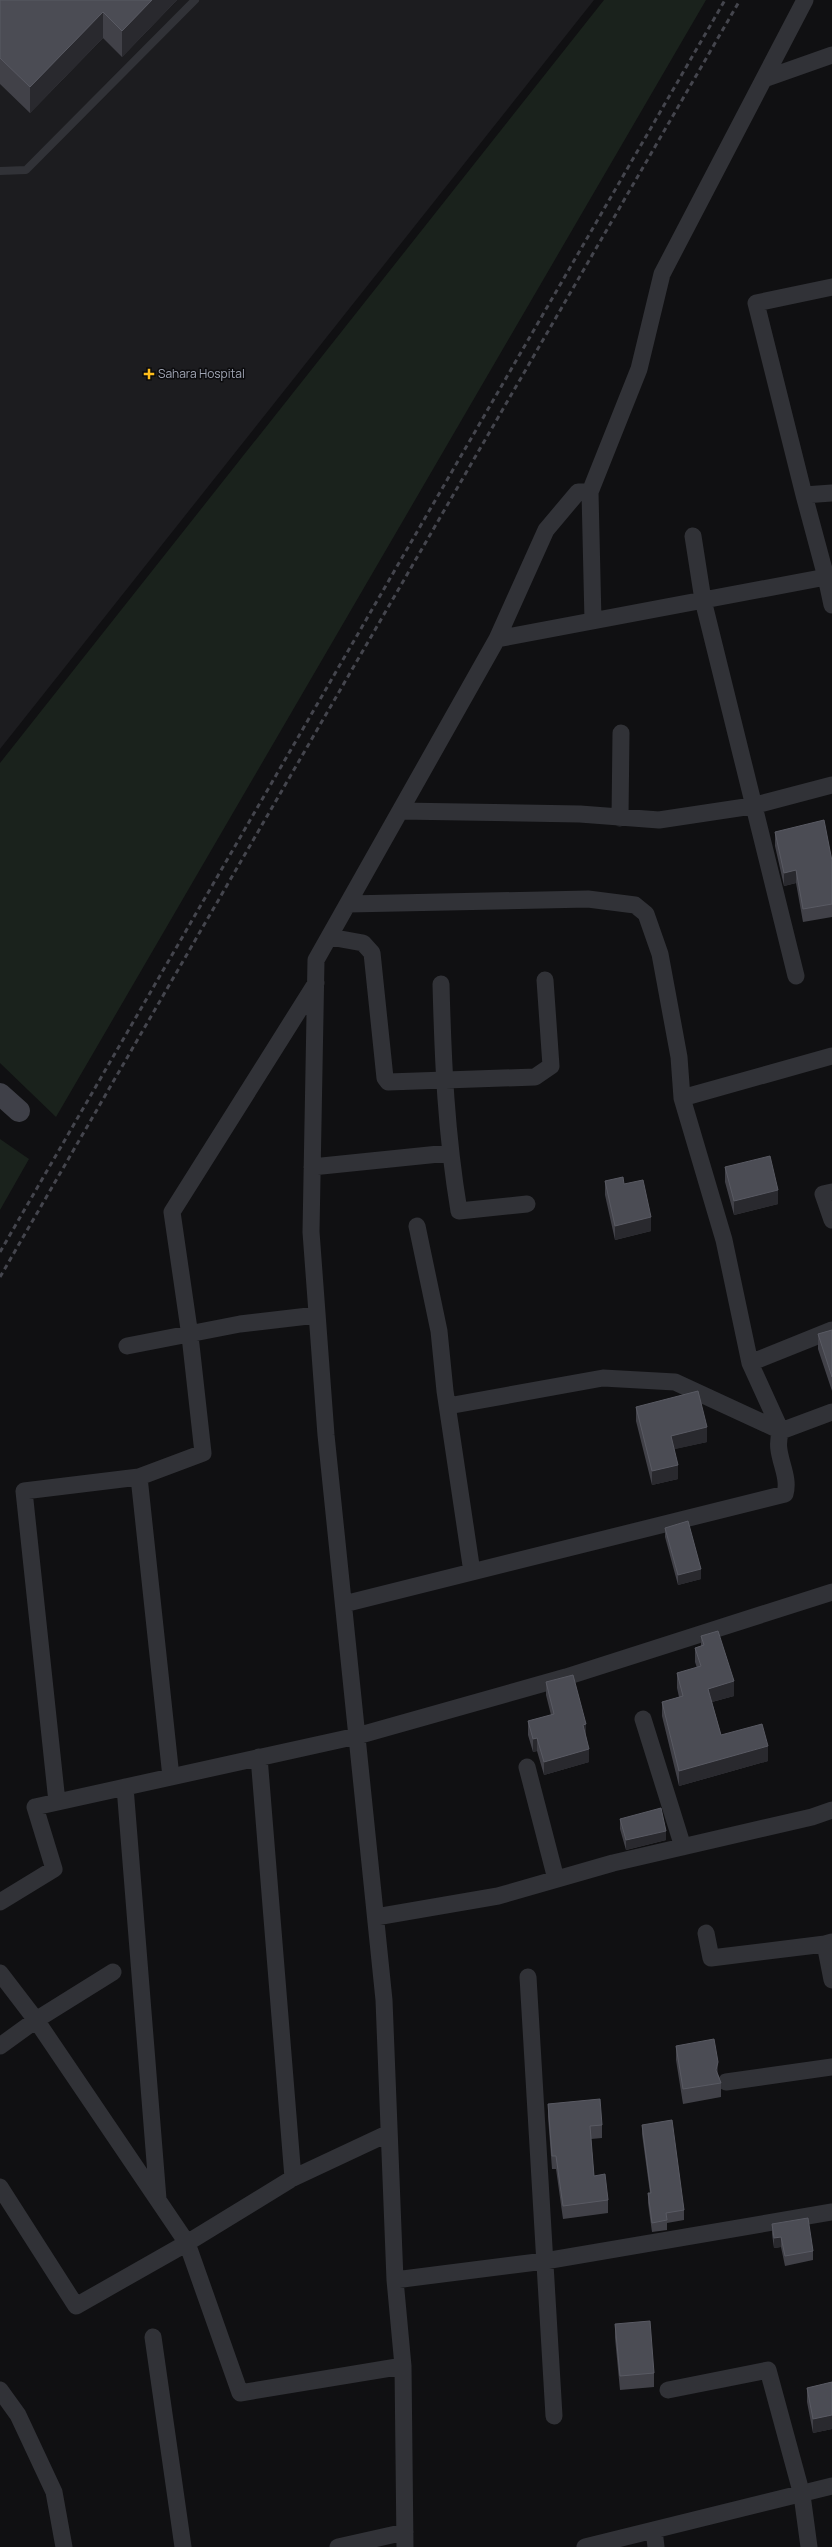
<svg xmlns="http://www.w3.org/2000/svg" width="832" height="2547" viewBox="0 0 832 2547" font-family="Manrope,sans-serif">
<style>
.built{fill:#1c1c1f}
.green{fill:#1a221c}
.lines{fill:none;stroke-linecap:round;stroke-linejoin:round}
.lane{stroke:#313237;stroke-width:8}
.street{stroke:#313237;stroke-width:17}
.secondary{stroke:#3f4048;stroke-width:22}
.rail{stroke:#44454d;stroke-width:3;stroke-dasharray:5 4;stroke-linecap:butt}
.wall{fill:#414148}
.shaded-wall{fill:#29292e}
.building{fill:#4b4c54;stroke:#595a63}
.poi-dot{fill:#ffbe1b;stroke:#0b0b0d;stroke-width:1.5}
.labels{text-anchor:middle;stroke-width:3;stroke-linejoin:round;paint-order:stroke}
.poi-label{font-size:12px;fill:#a0a5b4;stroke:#0b0b0d;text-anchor:start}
</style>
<rect width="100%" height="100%" fill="#101012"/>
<path class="built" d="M0 0H594L0 749Z"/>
<path class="green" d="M604 0H706L56 1117 0 1063V763Z
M0 1139 29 1159 0 1210Z"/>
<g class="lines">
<path class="lane" d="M0 171 26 170 195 0"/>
<path class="street" d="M764 79 832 55
M804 495 756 303 832 287
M693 536 703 600 796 976
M826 577 832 605
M593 621 590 492 639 369 662 274 805 0
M497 639 546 530 578 492H590
M400 811 580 814 659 820 752 806 832 785
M620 818 621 733
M348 904 588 899 635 905 646 914 660 954 679 1057 682 1098 724 1240 750 1363 781 1431 675 1382 603 1378 448 1406
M330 937 363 943 372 953 385 1078 388 1082 535 1077 551 1066 545 980
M441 984C443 1062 446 1133 459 1211L527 1204
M682 1098 832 1056
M312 1167 449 1153
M832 1192 823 1194 832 1220
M417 1226 439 1331 445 1391 472 1572
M127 1346 240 1324 317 1315
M750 1363 832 1330
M139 1477 171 1777
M344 1604 785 1494C791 1473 772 1453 781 1431L832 1412
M643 1719 683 1847
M259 1757 293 2178
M527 1767 556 1879
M125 1787 158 2199
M57 1802 24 1491 139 1477 203 1453 190 1336 172 1212 316 983
M0 1902 54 1869 35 1807 357 1736 566 1677 832 1592
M376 1917 498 1896 613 1863 812 1817 832 1810
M706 1933 711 1958 825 1944
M832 1942 825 1944 832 1980
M113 1972 36 2020 187 2243 240 2393 403 2366
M0 1973 36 2020 0 2046
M528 1977 554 2416
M726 2082 832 2067
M0 2187 76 2306 187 2243 293 2178 389 2133
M395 2280 545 2261 832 2212
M153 2337 183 2547
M0 2390 18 2415 54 2492 64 2547
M668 2390 768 2370 802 2495 809 2547
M654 2530 656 2547
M338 2547 405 2532
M405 2547 403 2366 395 2280 384 2000 326 1435 311 1232 316 960 497 639 826 577 804 495 832 493
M585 2547 832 2486"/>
<path class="secondary" d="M0 1094 19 1111"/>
<path class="rail" d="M0 1252 725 0
M0 1277 740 0"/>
</g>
<path class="wall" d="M0 0H177L122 57 103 38 30 113 0 84Z
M775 832 832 861V917L803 922 796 883 784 886 775 846Z
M725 1167 778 1204 734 1215 725 1182Z
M605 1181 624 1184 651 1231 615 1240 605 1195Z
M832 1330V1391L818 1349V1334Z
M636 1407 707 1442 674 1449 678 1479 652 1485 636 1421Z
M665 1528 701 1579 678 1585 665 1537Z
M701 1636 734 1696 712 1702 721 1735 768 1761 679 1786 662 1716V1702L679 1697 677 1688V1673L697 1668 695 1662V1648L701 1646Z
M546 1682 586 1736 589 1762 544 1775 537 1751 533 1752 528 1735V1721L551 1715 546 1695Z
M620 1819 666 1840 626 1850 620 1829Z
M676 2046 718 2074 721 2083V2097L683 2104 676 2060Z
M548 2104 602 2125V2138L591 2139 594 2176 608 2200V2213L563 2219 556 2169H552L548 2117Z
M642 2125 684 2210V2220L667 2223V2230L652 2232 648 2203V2193H650L642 2134Z
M772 2224 813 2251V2260L785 2266 781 2247 774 2248 772 2234Z
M615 2324 654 2373V2387L620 2390 615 2338Z
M832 2382V2429L813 2433 807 2402V2388Z"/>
<path class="shaded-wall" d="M152 0H177L122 57V31Z
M103 12V38L30 113V87Z
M796 870V883L784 886V873Z
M778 1190V1204L734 1215V1201Z
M651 1217V1231L615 1240V1226Z
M707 1427V1442L671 1450V1436Z
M678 1465V1479L652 1485V1471Z
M701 1569V1579L678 1585V1575Z
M734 1681V1696L708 1703V1689Z
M586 1724V1737L583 1725Z
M537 1738V1751L533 1752V1739Z
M768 1746V1761L679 1786V1771Z
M589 1749V1762L544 1775V1762Z
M666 1831V1840L626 1850V1840Z
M718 2062V2077L716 2070Z
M781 2237V2247L774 2248V2238Z
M832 2415V2429L813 2433V2419Z"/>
<path class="building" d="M0 0H152L122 31 103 12 30 87 0 58Z
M824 820 832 861V904L803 909 796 870 784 873 775 832Z
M770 1156 778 1190 734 1201 725 1167Z
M623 1177 624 1184 643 1180 651 1217 615 1226 605 1181Z
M832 1330V1377L818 1334Z
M698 1391 707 1427 671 1436 678 1465 652 1471 636 1407Z
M688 1521 701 1569 678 1575 665 1528Z
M718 1631 734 1681 708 1689 721 1735 762 1724 768 1746 679 1771 662 1702 683 1696 677 1673 701 1666 695 1648 704 1645 701 1636Z
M573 1675 586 1724 583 1725 589 1749 544 1762 537 1738 533 1739 528 1721 554 1714 546 1682Z
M661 1808 666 1831 626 1840 620 1819Z
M714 2039 718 2062 716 2070 721 2083 683 2089 676 2046Z
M600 2099 602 2125 590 2126 594 2176 605 2174 608 2200 563 2206 556 2156H552L548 2104Z
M672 2120 684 2210 666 2213 667 2220 652 2223 648 2193H651L642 2125Z
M808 2218 813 2251 785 2256 781 2237 774 2238 772 2224Z
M650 2321 654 2373 620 2376 615 2324Z
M832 2382V2415L813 2419 807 2388Z"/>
<path class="poi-dot" d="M147 368h4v4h4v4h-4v4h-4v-4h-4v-4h4z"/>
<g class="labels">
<g class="poi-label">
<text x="158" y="378">Sahara Hospital</text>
</g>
</g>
</svg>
